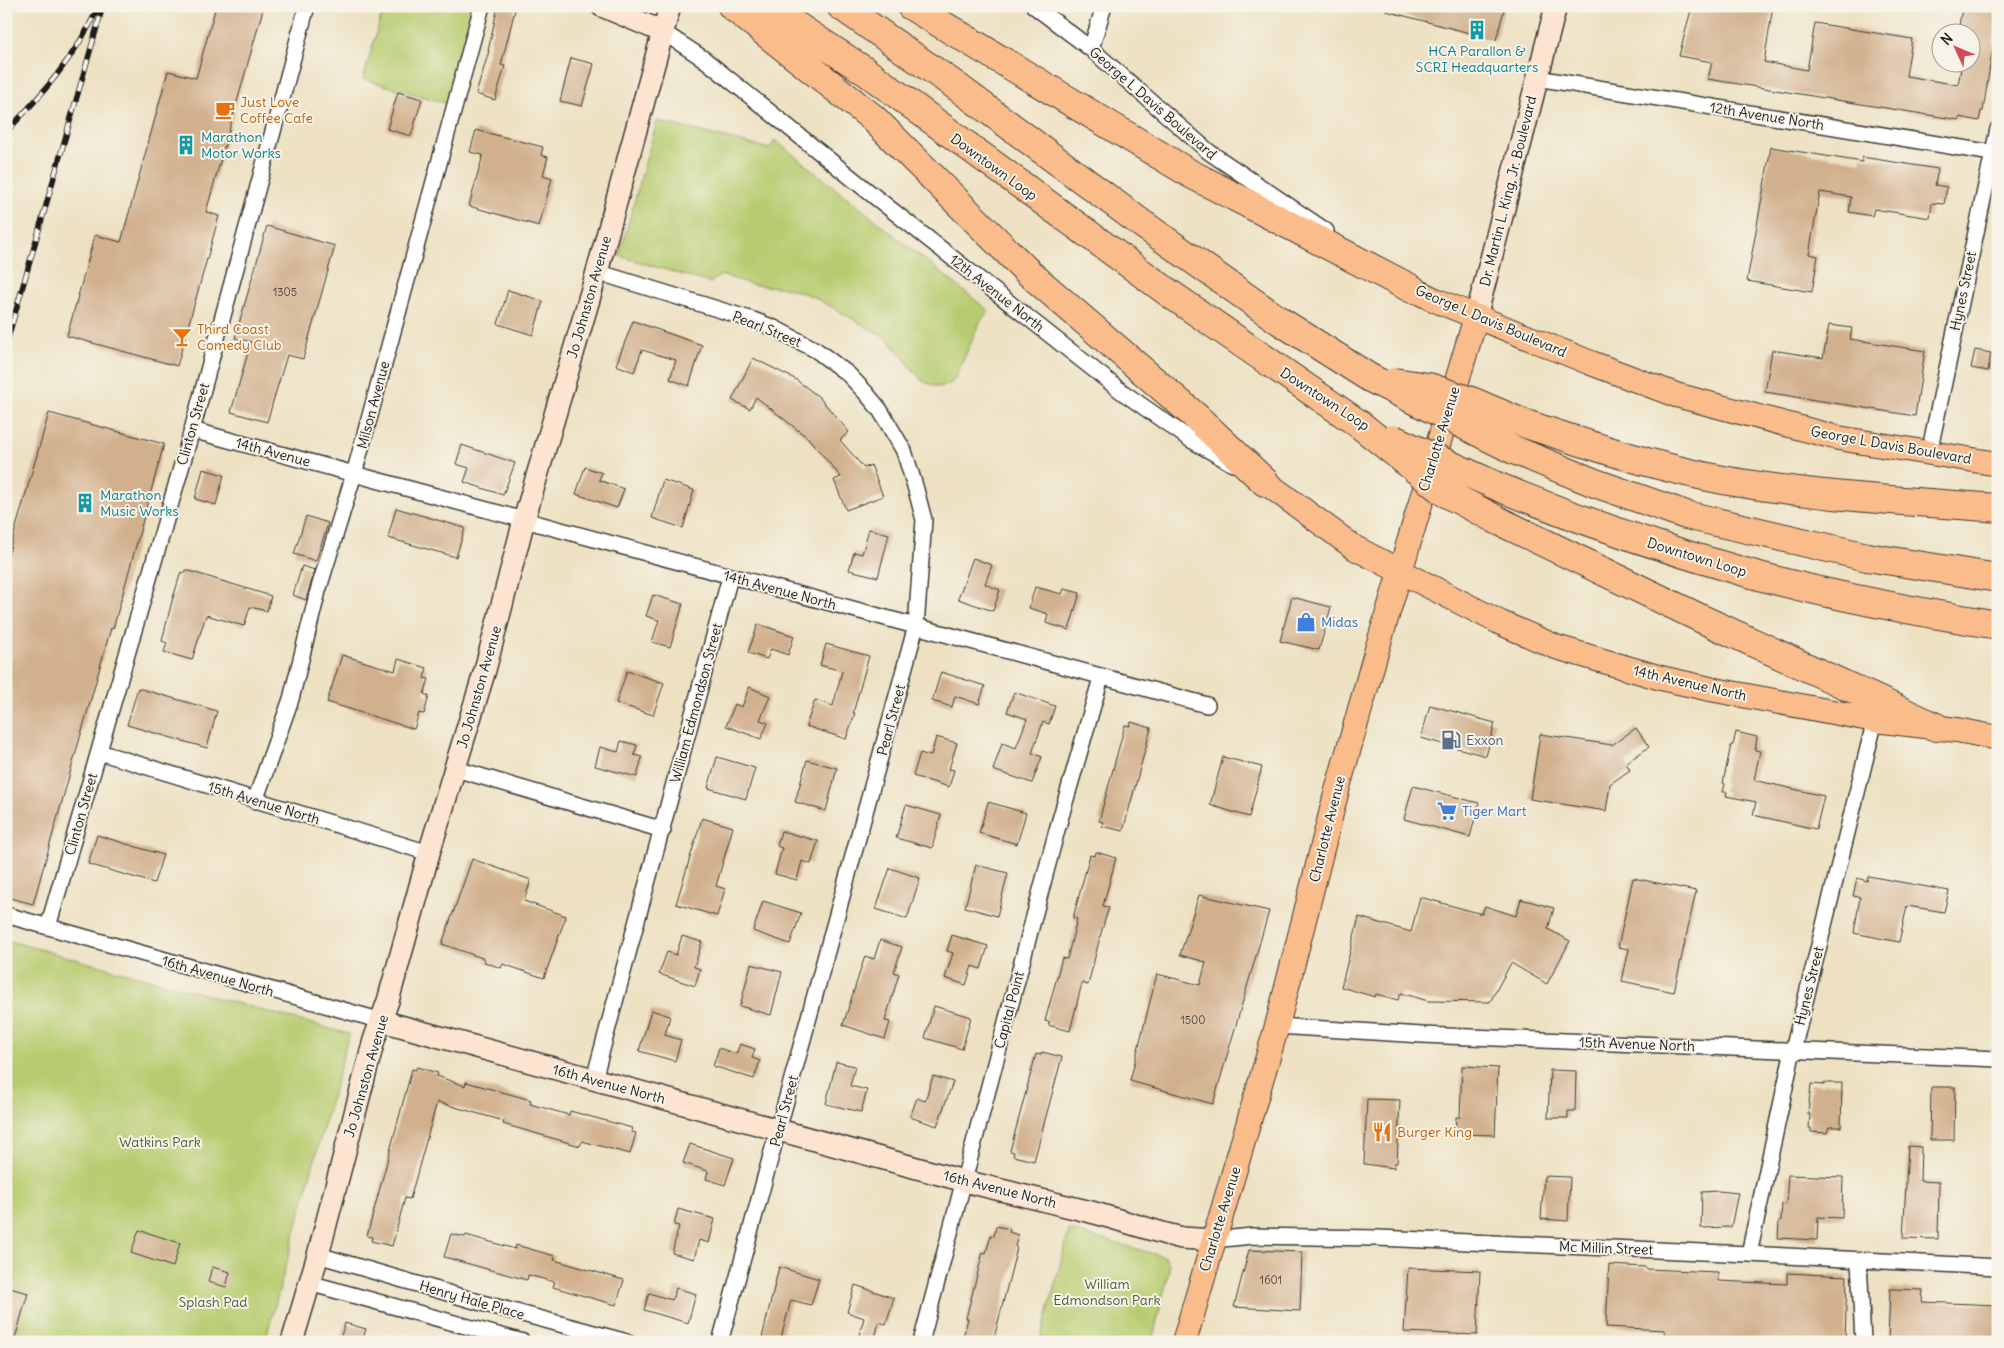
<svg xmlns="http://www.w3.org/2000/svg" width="2004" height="1348" viewBox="0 0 2004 1348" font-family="Delius,sans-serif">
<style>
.green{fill:#b7cc70;stroke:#6a7446}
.building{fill:#d1b08d}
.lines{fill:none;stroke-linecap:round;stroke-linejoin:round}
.street-casing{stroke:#3b3a35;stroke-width:18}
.secondary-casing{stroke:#3b3a35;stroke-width:24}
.primary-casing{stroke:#3b3a35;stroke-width:26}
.highway-casing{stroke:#3b3a35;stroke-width:30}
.street{stroke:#fff;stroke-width:15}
.secondary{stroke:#fde4d1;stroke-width:21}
.primary{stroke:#fabc8b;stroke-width:24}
.highway{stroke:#fabc8b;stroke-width:28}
.rail-casing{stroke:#1c1c1c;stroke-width:5.5}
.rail{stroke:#f7f3e8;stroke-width:4;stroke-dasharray:11;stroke-linecap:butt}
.highway-bridge-casing{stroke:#3b3a35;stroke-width:30;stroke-linecap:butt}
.highway-bridge{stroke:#fabc8b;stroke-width:28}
.labels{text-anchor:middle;stroke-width:4;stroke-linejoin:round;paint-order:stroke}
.number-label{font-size:11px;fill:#494138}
.culture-label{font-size:14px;fill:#0d838f;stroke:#f7f3e8;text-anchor:start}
.food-label{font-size:14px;fill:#c56008;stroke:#f7f3e8;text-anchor:start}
.street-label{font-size:14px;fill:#1c1c1c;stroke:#f7f3e8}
.shop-label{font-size:14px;fill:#366cbe;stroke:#f7f3e8;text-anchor:start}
.service-label{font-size:14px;fill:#4e5e75;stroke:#f7f3e8;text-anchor:start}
.park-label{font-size:14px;fill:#525a39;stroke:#f7f3e8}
</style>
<rect width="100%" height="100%" fill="#f7f3e8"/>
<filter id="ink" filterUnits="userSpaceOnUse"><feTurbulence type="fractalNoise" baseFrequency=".02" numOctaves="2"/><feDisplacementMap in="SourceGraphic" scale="10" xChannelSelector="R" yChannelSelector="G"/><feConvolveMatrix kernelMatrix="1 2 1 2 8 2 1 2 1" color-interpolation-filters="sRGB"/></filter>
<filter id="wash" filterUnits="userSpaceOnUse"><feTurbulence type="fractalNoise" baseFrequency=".0096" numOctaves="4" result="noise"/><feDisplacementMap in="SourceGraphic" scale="20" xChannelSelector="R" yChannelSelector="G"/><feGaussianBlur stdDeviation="1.12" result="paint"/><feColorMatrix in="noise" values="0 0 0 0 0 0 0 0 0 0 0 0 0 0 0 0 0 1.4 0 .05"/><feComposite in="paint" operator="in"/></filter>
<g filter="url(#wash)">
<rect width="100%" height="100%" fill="#ede1c2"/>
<path class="green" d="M384 6H478L449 104 363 79Z
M657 121 770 149 775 140 989 311 980 322 955 379 948 385 938 387 922 381 888 339 812 296 787 288 754 285 721 275 710 283 619 256Z
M6 940 349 1034 265 1342H6Z
M1069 1230 1165 1257 1169 1264V1271L1152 1342H1040Z"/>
<g id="blocks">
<path class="building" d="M216 6H264L206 212 219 216 177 366 67 336 95 235 121 242 168 71 196 78Z
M498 6H516L501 65 505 66 495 100 476 94 489 51H488Z
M1387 6H1505L1496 40 1386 11Z
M1692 6H1773L1764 62 1807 70 1815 23 1912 39 1906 76 1958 85 1962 62H1972V32H1958L1962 8 1998 14 1983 111H1981L1979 121 1960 117 1959 120 1708 79 1712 62 1679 56Z
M571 58 594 64 582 106 560 101Z
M398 92 422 99 411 136 387 129Z
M476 130 543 147 541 155 548 157 543 175 552 178 539 226 469 206 483 155 470 152Z
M1771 147 1862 162V157L1938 169 1935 185 1947 187 1944 204 1932 203 1930 218 1874 209 1872 216 1849 212 1851 197 1820 192 1809 254 1818 256 1812 292 1747 281Z
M267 226 335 246 303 359 287 355 267 422 231 412 251 342 235 338Z
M508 290 543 301 533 335 498 324Z
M633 321 702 345 689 386 670 379 676 360 642 350 634 372 616 365Z
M1829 325 1852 328 1850 339 1925 351 1915 416 1765 392 1772 350 1823 358Z
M1975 350 1991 353 1988 371 1971 368Z
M753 358 795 379 819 397 849 432 840 440 864 468 871 465 883 496 846 510 834 480 841 477 808 438 756 397 750 409 732 400Z
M49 413 164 444 113 629 111 628 33 904 6 897V562Z
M462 445 515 463 503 495 464 482 469 468 456 464Z
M585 467 602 473 599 480 624 489 617 508 576 494Z
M203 469 224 475 216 505 195 499Z
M663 480 694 490 683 528 652 518Z
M396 508 465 528 456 557 388 538Z
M306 516 328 523 316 561 294 554Z
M869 529 889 534 878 577 849 570 854 552 862 554Z
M973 558 992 565 985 584 1000 590 993 611 958 599Z
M302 566 315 570 306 600 293 595Z
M186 570 271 596 267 611 250 607 244 626 206 615 192 660 164 652 167 643 162 641 172 601 181 572 185 573Z
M1035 587 1062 594 1064 589 1080 593 1069 630 1046 623 1048 614 1029 608Z
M653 595 683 604 670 647 652 642 659 620 646 616Z
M1292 597 1331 607 1319 650 1280 641Z
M758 624 794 636 788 655 771 649 767 659 748 653Z
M826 644 869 656 853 713H855L846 739 806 726 815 700 833 706 842 671 820 665Z
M342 655 395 671 398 659 427 668 424 678 429 679 424 694 429 696 424 714 419 713 414 729 327 702Z
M627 671 664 683 653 715 616 703Z
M941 672 985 686 979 704 955 696 952 707 932 701Z
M749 687 770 696 760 720 768 723 761 739 726 726 735 704 742 707Z
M138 688 217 711 207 748 127 725Z
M1014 692 1055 706 1049 724 1043 722 1032 753 1042 757 1032 783 993 770 1002 743 1016 748 1027 719 1007 712Z
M1430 705 1495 723 1486 756 1421 738Z
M1131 722 1151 728 1123 831 1102 826 1103 822 1099 821 1125 725 1130 726Z
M1636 728 1649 747 1626 763 1630 770 1610 784 1606 811 1530 799 1540 734 1612 745Z
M1736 732 1757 737 1755 750 1760 751 1754 780 1824 796 1816 829 1753 815 1756 802 1726 796 1727 792H1723L1725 784 1723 783 1731 745H1733Z
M936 737 957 743 949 769 954 770 949 787 913 776 920 753 931 756Z
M621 741 637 745 634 755 642 757 637 777 595 766 600 747 618 752Z
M717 757 755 768 746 799 708 788Z
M1223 757 1262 767 1249 817 1210 805Z
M807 760 837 768 826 811 795 802Z
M1413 786 1479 803 1470 837 1404 819Z
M988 802 1026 813 1017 844 979 833Z
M906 805 941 815 932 848 896 838Z
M702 818 733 827 716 886 725 889 717 916 676 904Z
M781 831 818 841 811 864 802 861 797 880 775 874 782 848 777 846Z
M97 835 163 855 154 883 88 864Z
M1096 852 1116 858 1103 906 1109 907 1101 933 1088 985 1082 983 1070 1031 1048 1025 1050 1022 1045 1021 1062 958 1067 959 1077 919 1073 918 1090 855 1095 856Z
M472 859 531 880 524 901 566 916 544 978 503 964 501 968 484 962 485 959 442 944Z
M976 865 1008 873 997 916 965 907Z
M890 868 920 878 907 919 876 909Z
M1868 876 1949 891 1944 912 1907 906 1899 942 1854 933 1860 897 1853 896 1857 878 1867 881Z
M1633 878 1696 891 1674 992 1622 981 1629 949 1618 947Z
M1199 895 1269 911 1213 1104 1130 1081 1157 974 1200 985 1206 962 1180 955Z
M1420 897 1482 914 1485 906 1516 916 1521 899 1554 908 1548 929 1570 941 1547 984 1511 963 1490 1002 1428 1001 1401 993 1398 1000 1376 994 1375 997 1341 987 1359 917 1411 932Z
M763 901 801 913 790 944 753 931Z
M952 935 988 946 981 969 972 966 966 985 945 978 953 953 947 951Z
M682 936 702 942 694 967 700 969 695 986 659 974 667 952 676 955Z
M880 940 902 947 894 972 899 974 885 1021 890 1022 885 1039 843 1025 865 956 874 959Z
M751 964 782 972 771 1015 740 1006Z
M934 1006 971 1017 962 1049 925 1038Z
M651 1010 670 1016 665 1035 681 1040 675 1061 639 1051Z
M740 1044 755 1049 752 1058 760 1061 754 1079 713 1066 719 1048 736 1054Z
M1042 1052 1062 1057 1034 1161 1013 1156 1014 1152 1010 1151 1036 1054 1041 1055Z
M836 1062 855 1066 850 1086 867 1090 861 1112 826 1104Z
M1462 1066 1498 1068 1495 1135 1455 1134 1456 1117H1460Z
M417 1067 438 1073 437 1076 465 1086 466 1082 531 1100 530 1104 569 1115 570 1111 632 1128 631 1132 636 1133 630 1154 582 1141 580 1146 503 1124 504 1121 437 1102 410 1199 405 1198 392 1246 371 1241 372 1237 367 1236 412 1069 416 1070Z
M1550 1070 1576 1071 1575 1111H1568V1118H1548Z
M933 1076 953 1082 937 1126 910 1117 917 1098 925 1101Z
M1824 1083H1842L1841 1127H1829L1827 1133 1811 1132V1128H1809L1810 1114H1808L1811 1084 1824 1085Z
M1931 1087H1955L1954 1140H1930Z
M1367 1099 1400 1100 1397 1163H1394V1168L1364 1164Z
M690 1144 734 1158 725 1185 706 1179 708 1171 683 1163Z
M1908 1146 1921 1147 1920 1181 1939 1182 1938 1239 1903 1238Z
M1788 1175 1843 1177 1842 1218 1818 1217 1817 1240 1778 1238 1779 1221H1781L1782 1204 1786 1205Z
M1544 1176 1570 1177 1568 1221 1541 1219Z
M1718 1191 1738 1193 1731 1227 1701 1228 1702 1192Z
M678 1209 715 1219 709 1243 699 1240 694 1259 672 1253 679 1226 674 1225Z
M996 1226 1010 1229 1009 1232 1018 1235 1015 1247 1017 1248 993 1342H964L965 1337H963L968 1319 966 1318 983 1252 986 1253 991 1235 994 1236Z
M139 1230 180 1243 173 1267 131 1253Z
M451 1234 465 1237 466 1235 515 1249 516 1245 555 1256 554 1260 624 1280 616 1305 553 1287 555 1282 528 1275 527 1280 444 1257Z
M1249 1250 1302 1252 1300 1311 1234 1307Z
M1609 1265 1646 1267V1269L1718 1272V1281L1787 1284V1273L1847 1276 1845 1342H1790L1665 1337V1330L1606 1327Z
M212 1267 230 1272 226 1287 208 1282Z
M779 1267 819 1279 811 1305 791 1300 780 1342H761Z
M1408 1268 1480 1271 1477 1335 1404 1332Z
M855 1285 894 1298 886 1324 879 1322 874 1342H857L864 1318 847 1312Z
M6 1287 28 1293 14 1342H6Z
M676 1288 696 1294 688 1323 644 1310 649 1293 672 1300Z
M1890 1289 1923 1290 1922 1302 1998 1305V1342H1888Z
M345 1323 366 1329 362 1342H339Z"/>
</g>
</g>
<g filter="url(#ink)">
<use href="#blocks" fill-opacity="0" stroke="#3b3a35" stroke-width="1"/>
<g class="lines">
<defs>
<path id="street" d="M1034 6 1091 49 1209 152 1326 231
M663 32 704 59 874 196 1121 391 1191 440 1233 464
M1091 49 1104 6
M1537 78 1998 154
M597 272 753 320 774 328 816 350 848 374 866 393 880 410 904 451 915 486 924 520 916 626 720 1342
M192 430 1207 705
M1929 453 1998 129
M99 752 429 853
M456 769 663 830
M255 801 291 699 318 591 354 474 482 6
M6 915 382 1021
M48 927 192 430 307 6
M1277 1026 1422 1035 1998 1059
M594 1079 730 577
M1213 1240 1252 1236 1378 1238 1749 1254 1998 1267
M1749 1254 1793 1050 1875 720
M318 1255 482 1303 627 1342
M1859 1260 1863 1342
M309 1283 523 1342
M921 1342 1057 830 1101 678"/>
<path id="secondary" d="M602 6 663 32
M1476 317 1556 6
M382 1021 964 1181 1095 1213 1166 1234 1182 1238 1213 1240
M292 1342 318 1255 374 1040 388 1001 429 853 485 670 524 520 597 272 670 6"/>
<path id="primary" d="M1412 289 1435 300 1591 363 1676 395 1838 438 1998 464
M1265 482 1355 548 1501 623 1556 647 1661 678 1710 689 1875 720 1957 730 1998 738
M1184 1342 1277 1026 1336 794 1375 656 1476 317"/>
<path id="highway" d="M732 6 873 118 1029 273 1194 415 1265 482
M766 6 865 71 1169 293 1359 424
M841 6 956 86 1141 223 1280 321 1370 378
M911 6 1191 174 1412 289
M1523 423C1589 445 1655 467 1723 480 1812 496 1907 501 1998 508
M1514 450 1595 483 1686 515 1867 557 1998 578
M1501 488C1580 520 1660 548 1741 571 1825 595 1912 611 1998 625
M1499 521 1702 619 1936 727"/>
</defs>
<use href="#street" class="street-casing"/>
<use href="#secondary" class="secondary-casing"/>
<use href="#primary" class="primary-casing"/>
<use href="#highway" class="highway-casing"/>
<use href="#street" class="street"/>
<use href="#secondary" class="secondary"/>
<use href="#primary" class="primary"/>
<use href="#highway" class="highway"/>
<defs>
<path id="rail" d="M6 132C42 95 75 57 97 10
M6 345 103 6"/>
</defs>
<use href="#rail" class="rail-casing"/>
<use href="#rail" class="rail"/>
<defs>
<path id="highway-bridge" d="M1370 378 1514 450
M1394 382 1429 387 1474 402 1523 423
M1359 424 1444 492 1499 521
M1393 439 1501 488"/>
</defs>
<use href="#highway-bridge" class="highway-bridge-casing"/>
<use href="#highway-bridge" class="highway-bridge"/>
</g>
</g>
<defs>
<symbol id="building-bare" viewBox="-9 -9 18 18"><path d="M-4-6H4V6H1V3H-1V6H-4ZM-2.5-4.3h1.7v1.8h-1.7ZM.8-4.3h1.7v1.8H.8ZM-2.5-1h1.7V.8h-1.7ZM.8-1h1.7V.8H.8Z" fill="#0f9aa8" stroke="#f7f3e8" stroke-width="2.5" paint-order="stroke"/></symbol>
<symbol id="cafe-bare" viewBox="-9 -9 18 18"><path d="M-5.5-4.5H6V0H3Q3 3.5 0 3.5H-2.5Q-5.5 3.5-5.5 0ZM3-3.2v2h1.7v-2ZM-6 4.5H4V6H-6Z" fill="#e8710a" stroke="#f7f3e8" stroke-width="2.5" paint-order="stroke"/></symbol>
<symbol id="bar-bare" viewBox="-9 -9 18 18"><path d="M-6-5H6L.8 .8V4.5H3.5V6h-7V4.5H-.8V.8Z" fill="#e8710a" stroke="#f7f3e8" stroke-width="2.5" paint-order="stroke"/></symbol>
<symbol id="shop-bare" viewBox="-9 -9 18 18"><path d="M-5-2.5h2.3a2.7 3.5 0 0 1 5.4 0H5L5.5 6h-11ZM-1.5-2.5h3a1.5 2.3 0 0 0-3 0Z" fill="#3f7fe0" stroke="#f7f3e8" stroke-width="2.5" paint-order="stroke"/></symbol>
<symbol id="fuel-bare" viewBox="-9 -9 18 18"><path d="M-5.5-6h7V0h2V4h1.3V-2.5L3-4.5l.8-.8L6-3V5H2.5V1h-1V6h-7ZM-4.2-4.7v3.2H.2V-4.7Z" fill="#5c6f8a" stroke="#f7f3e8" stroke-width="2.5" paint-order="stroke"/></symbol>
<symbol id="supermarket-bare" viewBox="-9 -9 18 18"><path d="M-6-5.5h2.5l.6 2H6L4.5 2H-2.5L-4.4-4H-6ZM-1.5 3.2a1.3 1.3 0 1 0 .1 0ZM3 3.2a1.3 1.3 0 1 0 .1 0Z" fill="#3f7fe0" stroke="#f7f3e8" stroke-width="2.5" paint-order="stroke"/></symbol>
<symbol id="restaurant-bare" viewBox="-9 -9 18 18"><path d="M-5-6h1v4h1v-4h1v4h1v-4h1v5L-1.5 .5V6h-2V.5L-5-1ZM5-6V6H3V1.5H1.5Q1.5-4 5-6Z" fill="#e8710a" stroke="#f7f3e8" stroke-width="2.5" paint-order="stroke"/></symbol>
</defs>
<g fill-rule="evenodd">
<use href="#building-bare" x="1463" y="16" width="28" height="28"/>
<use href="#cafe-bare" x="211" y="96" width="28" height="28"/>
<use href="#building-bare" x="172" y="131" width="28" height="28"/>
<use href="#bar-bare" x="168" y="323" width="28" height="28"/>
<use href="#building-bare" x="71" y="489" width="28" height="28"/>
<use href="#shop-bare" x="1292" y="608" width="28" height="28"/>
<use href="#fuel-bare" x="1437" y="726" width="28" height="28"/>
<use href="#supermarket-bare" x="1433" y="797" width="28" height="28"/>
<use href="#restaurant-bare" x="1368" y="1118" width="28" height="28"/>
</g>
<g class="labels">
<g class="number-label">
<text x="285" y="296">1305</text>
<text x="1193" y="1024">1500</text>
<text x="1271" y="1284">1601</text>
</g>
<g class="culture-label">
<text x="1477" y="56" text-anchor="middle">HCA Parallon &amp;<tspan x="1477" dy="16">SCRI Headquarters</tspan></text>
<text x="201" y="142">Marathon<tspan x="201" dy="16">Motor Works</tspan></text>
<text x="100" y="500">Marathon<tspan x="100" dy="16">Music Works</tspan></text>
</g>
<g class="food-label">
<text x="240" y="107">Just Love<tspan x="240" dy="16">Coffee Cafe</tspan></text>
<text x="197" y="334">Third Coast<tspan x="197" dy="16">Comedy Club</tspan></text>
<text x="1397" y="1137">Burger King</text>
</g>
<g class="street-label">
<text transform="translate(1153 103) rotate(41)" y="5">George L Davis Boulevard</text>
<text transform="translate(1767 116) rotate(9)" y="5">12th Avenue North</text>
<text transform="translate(994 167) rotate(36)" y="5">Downtown Loop</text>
<text transform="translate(1508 191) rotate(-76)" y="5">Dr. Martin L. King, Jr. Boulevard</text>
<text transform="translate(1963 291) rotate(-78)" y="5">Hynes Street</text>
<text transform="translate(997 293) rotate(38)" y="5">12th Avenue North</text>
<text transform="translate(589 297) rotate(-74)" y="5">Jo Johnston Avenue</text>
<text transform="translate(1491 321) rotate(23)" y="5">George L Davis Boulevard</text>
<text transform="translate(767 329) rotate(22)" y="5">Pearl Street</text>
<text transform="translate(1325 399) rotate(33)" y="5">Downtown Loop</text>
<text transform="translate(373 405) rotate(-75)" y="5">Milson Avenue</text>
<text transform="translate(193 424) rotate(-74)" y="5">Clinton Street</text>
<text transform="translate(1439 439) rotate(-73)" y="5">Charlotte Avenue</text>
<text transform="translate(1891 445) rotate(10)" y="5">George L Davis Boulevard</text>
<text transform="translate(273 452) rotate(15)" y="5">14th Avenue</text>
<text transform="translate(1697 557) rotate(17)" y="5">Downtown Loop</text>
<text transform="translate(780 590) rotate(15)" y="5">14th Avenue North</text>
<text transform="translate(1690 683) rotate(13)" y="5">14th Avenue North</text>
<text transform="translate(479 687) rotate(-74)" y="5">Jo Johnston Avenue</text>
<text transform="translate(696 703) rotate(-75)" y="5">William Edmondson Street</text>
<text transform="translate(891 720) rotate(-75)" y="5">Pearl Street</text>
<text transform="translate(264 803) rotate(17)" y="5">15th Avenue North</text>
<text transform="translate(81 814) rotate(-74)" y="5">Clinton Street</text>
<text transform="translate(1327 829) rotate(-76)" y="5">Charlotte Avenue</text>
<text transform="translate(218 976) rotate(16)" y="5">16th Avenue North</text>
<text transform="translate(1809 986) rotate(-76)" y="5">Hynes Street</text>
<text transform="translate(1009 1010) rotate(-75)" y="5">Capital Point</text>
<text transform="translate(1637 1044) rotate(2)" y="5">15th Avenue North</text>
<text transform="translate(366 1076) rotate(-74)" y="5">Jo Johnston Avenue</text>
<text transform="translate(609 1084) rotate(15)" y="5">16th Avenue North</text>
<text transform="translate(784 1111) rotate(-75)" y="5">Pearl Street</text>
<text transform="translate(1000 1189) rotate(14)" y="5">16th Avenue North</text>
<text transform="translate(1220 1219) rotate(-73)" y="5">Charlotte Avenue</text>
<text transform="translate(1606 1248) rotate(2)" y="5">Mc Millin Street</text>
<text transform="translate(472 1300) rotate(16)" y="5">Henry Hale Place</text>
</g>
<g class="shop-label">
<text x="1321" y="627">Midas</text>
<text x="1462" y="816">Tiger Mart</text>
</g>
<g class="service-label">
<text x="1466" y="745">Exxon</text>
</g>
<g class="park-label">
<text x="160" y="1147">Watkins Park</text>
<text x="1107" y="1289">William<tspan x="1107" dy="16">Edmondson Park</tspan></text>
<text x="213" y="1307">Splash Pad</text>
</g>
</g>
<rect width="2004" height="1348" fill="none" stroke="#f7f3e8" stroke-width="25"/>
<g transform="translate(1956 48) rotate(314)"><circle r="24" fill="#f7f3e8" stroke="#9f9d96"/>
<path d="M0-4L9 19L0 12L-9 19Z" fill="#d1495b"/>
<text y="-8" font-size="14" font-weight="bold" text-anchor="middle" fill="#1c1c1c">N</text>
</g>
</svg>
